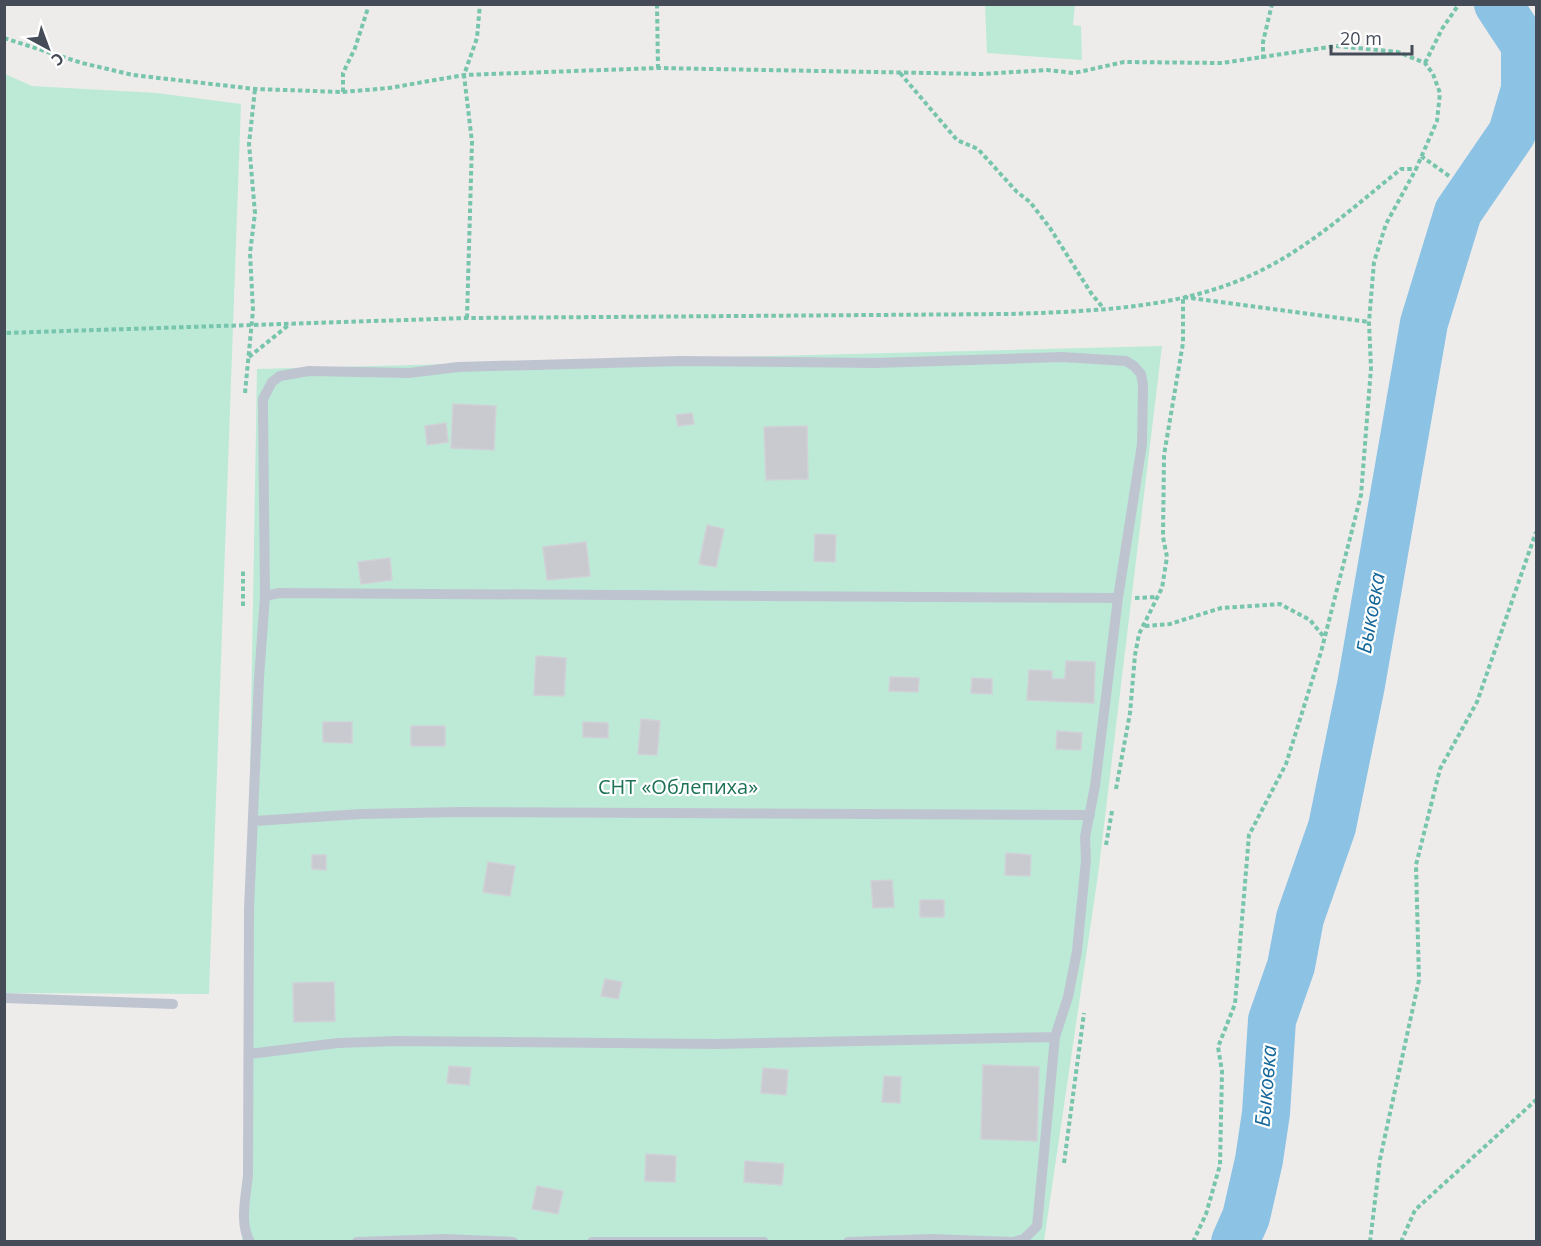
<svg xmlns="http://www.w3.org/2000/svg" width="1541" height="1246" viewBox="0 0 1541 1246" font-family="'Open Sans',sans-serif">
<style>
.green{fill:#bcead6}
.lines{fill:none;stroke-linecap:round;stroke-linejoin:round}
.river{stroke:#8cc2e4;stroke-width:48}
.building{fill:#c9cad0;stroke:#d0d1d7;stroke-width:1.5}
.path{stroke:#76c5ac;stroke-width:4;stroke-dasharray:4.5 3;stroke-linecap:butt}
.lane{stroke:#bfc5d0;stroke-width:10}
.labels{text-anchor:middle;stroke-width:4.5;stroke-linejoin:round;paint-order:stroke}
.park-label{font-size:20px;fill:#1d7256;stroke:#fff}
.water-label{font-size:21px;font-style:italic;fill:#166799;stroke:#fff}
</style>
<rect width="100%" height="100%" fill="#eeeceb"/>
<path class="green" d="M985 5H1075L1073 25 1081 26 1082 60 987 53Z
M5 74 32 86 157 93 241 104 209 994 5 993Z
M1162 346 1098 875 1044 1241 242 1242 257 369Z"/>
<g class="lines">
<path class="river" d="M1235 1242 1246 1217 1259 1160 1266 1113 1272 1020 1291 966 1300 918 1332 827 1361 685 1424 323 1458 212 1512 133 1525 89V45L1498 4"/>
</g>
<path class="building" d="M453 404 496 406 494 450 451 448Z
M692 413 694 424 678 426 676 415Z
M446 423 448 442 427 445 425 426Z
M807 426 808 479 766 480 764 427Z
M707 525 724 529 716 567 699 564Z
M815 534 836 535 835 562 814 561Z
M586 542 590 576 547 580 543 547Z
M390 558 392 580 361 584 358 562Z
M536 656 566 658 564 696 534 695Z
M1066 661 1095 662 1094 703 1027 700 1029 670 1052 671V679H1065Z
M890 677 919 678 918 692 889 691Z
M972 678 992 679V694L971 693Z
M641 719 660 721 657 755 638 754Z
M323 722H352V743L323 742Z
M583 722 608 723V738L583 737Z
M411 726H445V746H411Z
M1057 731 1082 733 1081 750 1056 749Z
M1006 853 1031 855 1030 876 1005 875Z
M312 855H326V870L312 869Z
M488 862 515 866 510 896 483 892Z
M892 880 894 907 873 908 871 881Z
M920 900H944V917H920Z
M605 979 622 982 618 999 601 996Z
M334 982 335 1021 294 1022 293 983Z
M983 1065 1039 1067 1037 1141 981 1139Z
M449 1066 471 1068 469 1085 447 1083Z
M763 1068 788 1070 786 1095 761 1093Z
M884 1076 901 1077 900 1103 882 1102Z
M646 1154 676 1156 675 1182 645 1181Z
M745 1161 784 1164 782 1185 744 1182Z
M537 1186 563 1191 558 1214 532 1209Z"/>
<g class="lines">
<path class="path" d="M657 4 658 68
M4 38 82 63 133 75 255 89 343 92 389 88 464 75 658 68 982 74 1047 70 1074 73 1124 62 1222 63 1336 46 1398 52 1425 63 1433 74 1440 93 1437 121 1416 169H1401C1357 204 1315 243 1264 269 1187 309 1095 311 1010 314L467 318 4 333
M1263 59V42L1272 4
M1425 63 1442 29 1459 4
M900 73 957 140 978 149 1017 192 1030 202 1050 228 1091 293 1104 309
M343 92V73L355 48 368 8
M1421 156 1449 176
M467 318 472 142 464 75 477 38 480 4
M249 357 290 324
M245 393 253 310 250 253 255 213 249 144 255 89
M1135 598 1158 597
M243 606V571
M1145 626 1170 624 1221 608 1280 604 1310 620 1324 637
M1116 789 1130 713 1135 655 1139 634 1162 588 1167 557 1163 537 1164 455 1183 343V297L1369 322
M1106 845 1112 811
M1064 1163 1084 1013
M1193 1242 1206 1214 1220 1165 1222 1071 1218 1047 1235 1004 1249 835 1286 764 1321 652 1361 495 1371 368 1369 322 1374 262 1386 224 1416 169
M1370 1242 1380 1159 1419 980 1416 865 1440 769 1477 702 1536 532
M1401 1242 1415 1210 1536 1100"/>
<path class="lane" d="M265 596 279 593 1118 598
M254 821 361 814 460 812 1090 815
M4 998 173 1004
M249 1054 338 1043 396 1041 716 1044 1055 1037
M250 1242C239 1223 246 1197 248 1175L249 909 259 678 265 596 263 409V399L272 382 280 376 309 371 409 373 458 367 681 361 875 363 1062 357 1126 361 1134 366 1141 374 1143 385 1142 444 1118 598 1095 786 1085 837 1086 860 1077 951 1068 997 1055 1037 1037 1226 1024 1239 1013 1242
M357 1242 445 1239 513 1242
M592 1242H764
M848 1242 931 1239 1012 1242"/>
</g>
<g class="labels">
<g class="park-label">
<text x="678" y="794">СНТ «Облепиха»</text>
</g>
<g class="water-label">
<text transform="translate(1371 613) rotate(-80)" y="7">Быковка</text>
<text transform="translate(1266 1086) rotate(-85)" y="7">Быковка</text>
</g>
</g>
<rect width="1541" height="1246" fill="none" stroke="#454c57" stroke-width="12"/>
<g transform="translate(48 48) rotate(139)" stroke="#ffffff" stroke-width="4.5" paint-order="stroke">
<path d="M0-4.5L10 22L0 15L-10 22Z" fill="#454c57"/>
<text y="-9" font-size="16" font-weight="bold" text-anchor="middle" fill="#454c57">С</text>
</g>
<path d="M1331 45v9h81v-9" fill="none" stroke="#454c57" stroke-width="3"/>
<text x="1340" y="45" font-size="18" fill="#454c57" stroke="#ffffff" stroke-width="4.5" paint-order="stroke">20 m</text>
</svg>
